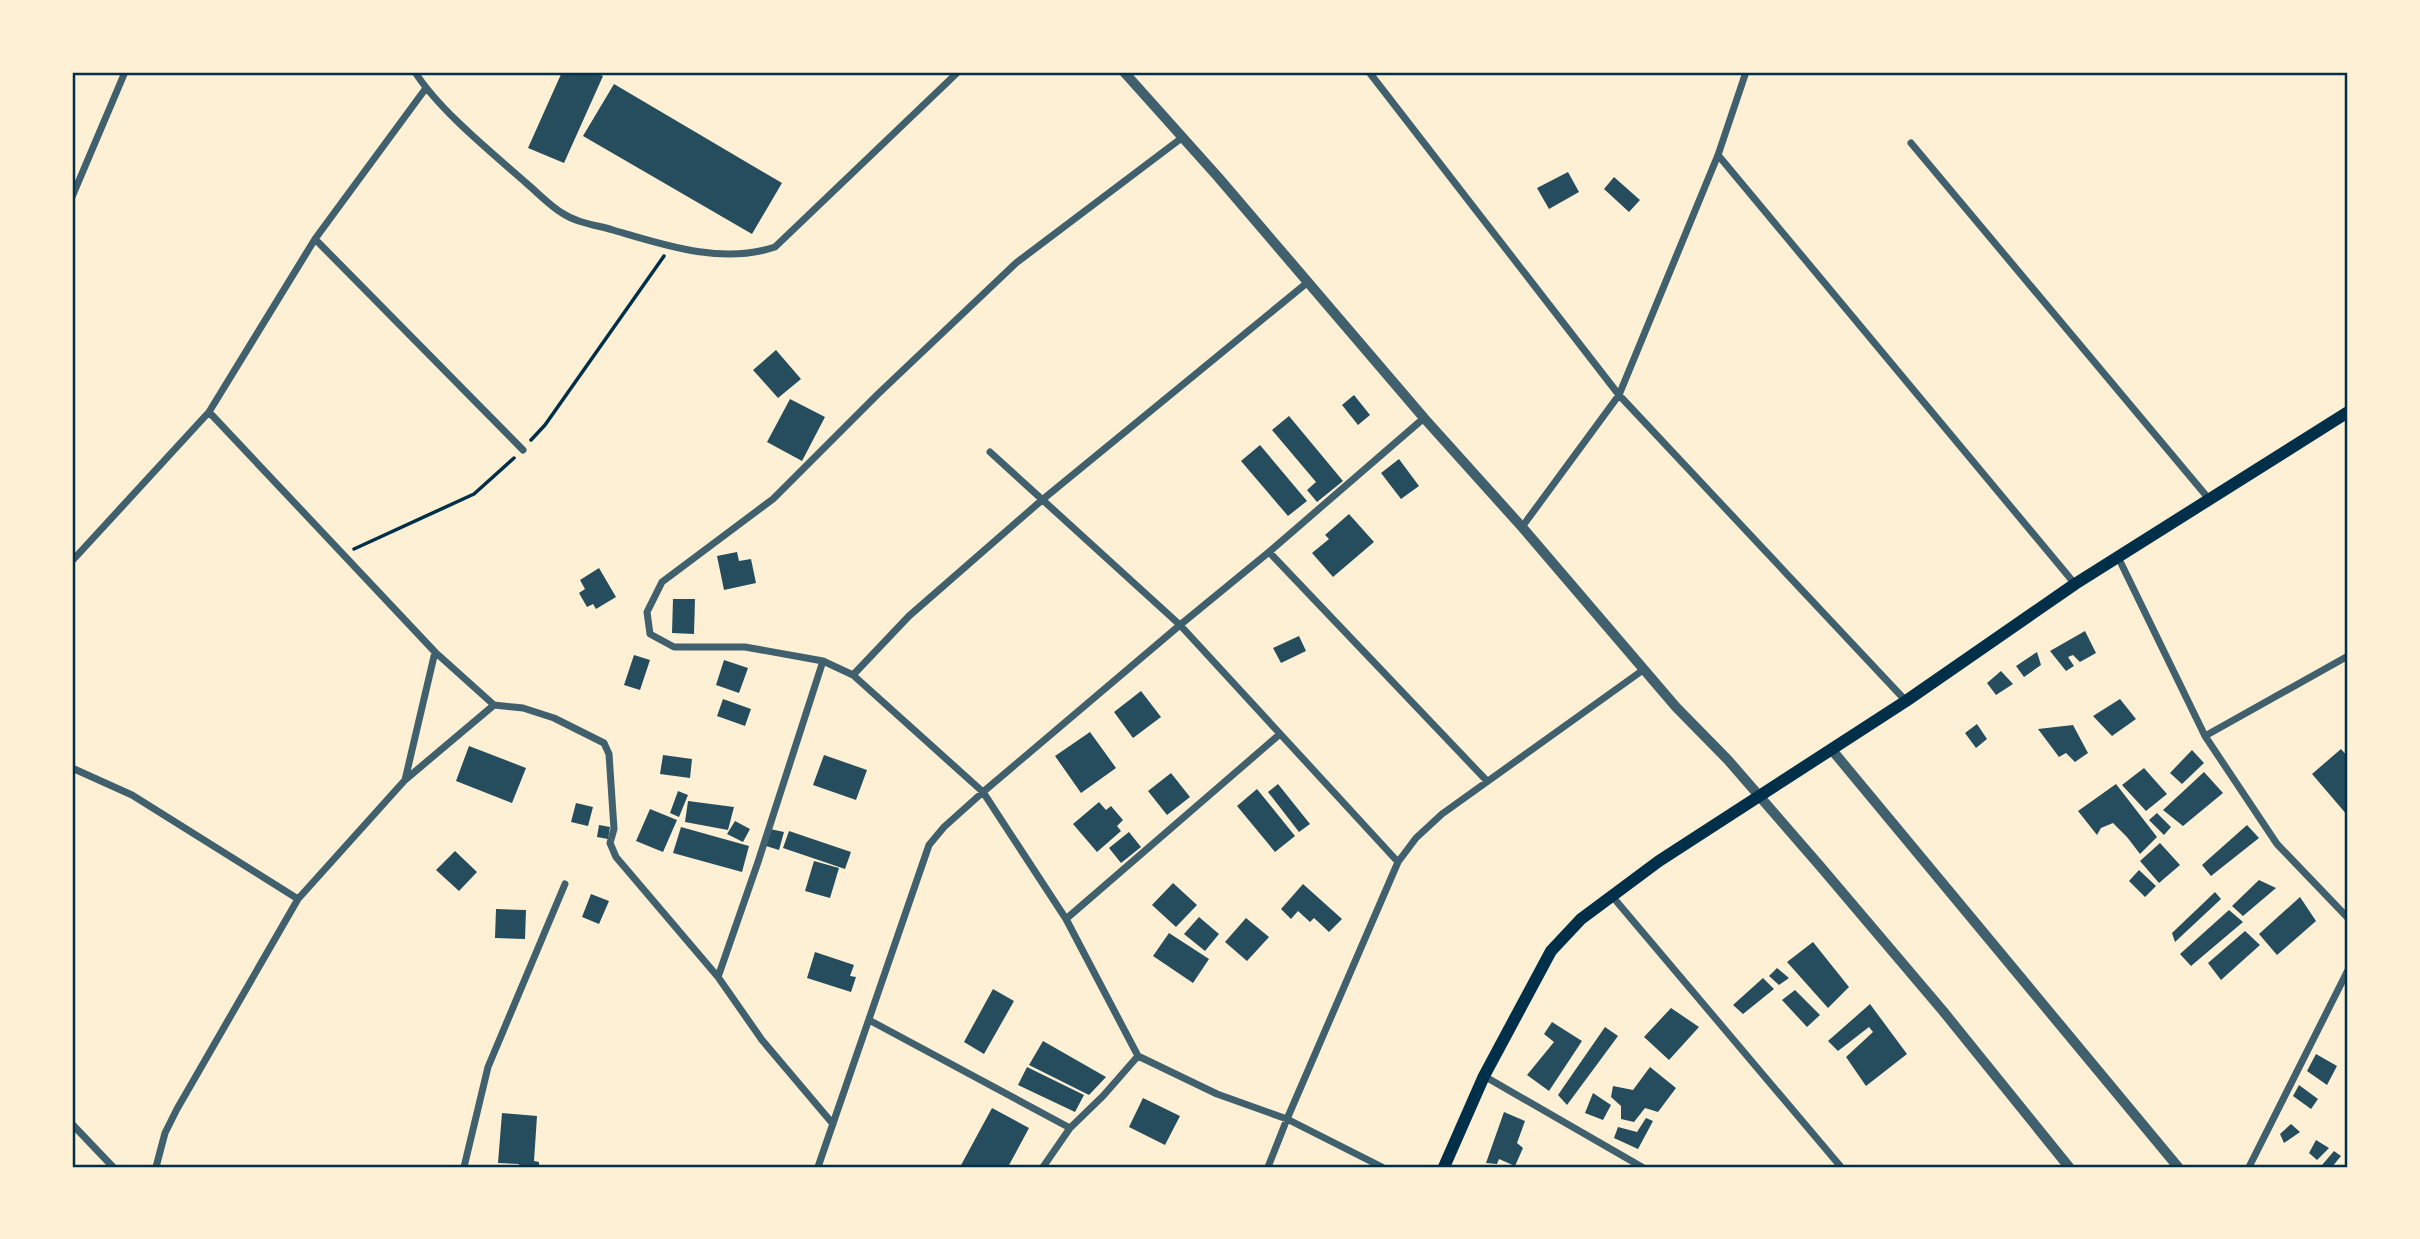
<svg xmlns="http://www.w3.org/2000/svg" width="2420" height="1239" viewBox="0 0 2420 1239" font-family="'Noto Sans',sans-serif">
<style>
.building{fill:#264d5e}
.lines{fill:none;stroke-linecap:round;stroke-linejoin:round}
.path{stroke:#003049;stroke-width:3.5}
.minor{stroke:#3f606c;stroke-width:7}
.tertiary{stroke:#3f606c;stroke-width:10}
.secondary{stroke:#003049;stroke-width:12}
.neatline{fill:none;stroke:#003049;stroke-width:2.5}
</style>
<rect width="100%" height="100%" fill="#fdf0d5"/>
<path class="building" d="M562 72H594L603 76 564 163 528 148Z
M614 84 782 183 752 234 583 136Z
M1568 172 1579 192 1549 209 1537 188Z
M1614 177 1640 200 1629 212 1604 189Z
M776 350 801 379 778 398 753 370Z
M1354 395 1370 415 1358 425 1342 405Z
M790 399 825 417 802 461 767 442Z
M1289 416 1343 481 1317 502 1307 490 1316 482 1272 430Z
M1260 445 1307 501 1288 516 1241 461Z
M1399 459 1419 486 1401 499 1381 473Z
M1349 514 1374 542 1333 577 1312 553 1329 539 1325 535Z
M737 552 739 561 751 559 756 583 724 590 717 556Z
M599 568 616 597 596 609 593 604 587 607 579 593 585 589 580 580Z
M673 599H695L694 634 672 633Z
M2085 631 2096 653 2080 662 2073 655 2068 657 2074 666 2066 671 2050 651Z
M1299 636 1306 651 1281 663 1273 648Z
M2037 652 2041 665 2024 677 2016 666Z
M634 655 650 660 640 690 624 685Z
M724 660 748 668 739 693 716 685Z
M2001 671 2013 684 1996 695 1987 683Z
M1141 691 1161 717 1133 738 1114 712Z
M723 699 751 709 745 726 717 716Z
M2120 699 2136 719 2112 736 2093 716Z
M1977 724 1987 739 1976 748 1965 733Z
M2073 725 2088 753 2075 762 2066 753 2059 757 2038 729Z
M1090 732 1116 768 1081 793 1055 756Z
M469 746 526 768 512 803 456 781Z
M2341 749 2348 757V816L2312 774Z
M2192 750 2204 763 2182 784 2170 773Z
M663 755 692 759 690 778 660 774Z
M824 755 867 770 856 800 813 785Z
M2144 768 2167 794 2146 811 2122 785Z
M2204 772 2223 793 2183 826 2163 810Z
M1171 773 1190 797 1167 815 1148 791Z
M1278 784 1310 824 1299 832 1268 792Z
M2116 784 2157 837 2140 854 2127 837 2113 823 2101 828 2097 835 2078 811Z
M1257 789 1295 836 1275 852 1237 806Z
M678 791 688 795 679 817 670 813Z
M688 801 734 807 728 830 685 822Z
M1099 802 1106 810 1111 806 1123 820 1117 826 1121 831 1097 852 1073 824Z
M576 803 593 807 588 826 571 822Z
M650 809 677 820 663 852 636 841Z
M2157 813 2171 827 2164 835 2149 820Z
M735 821 750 829 743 842 727 834Z
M599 825 610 827 608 839 597 837Z
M2247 825 2259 838 2211 876 2202 865Z
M681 827 749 846 742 872 673 853Z
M770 829 784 832 779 850 766 846Z
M789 831 851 852 845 869 783 848Z
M1129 832 1141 847 1121 863 1109 848Z
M2160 843 2180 865 2159 883 2140 861Z
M455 851 477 872 459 891 436 870Z
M814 861 839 868 830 898 805 891Z
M2139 870 2156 886 2145 897 2129 881Z
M2259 880 2276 888 2243 916 2232 906Z
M1173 883 1197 905 1176 927 1152 905Z
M1303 884 1342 919 1329 932 1314 918 1310 922 1298 911 1291 919 1281 909Z
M2215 892 2221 899 2175 942 2172 933Z
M591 894 609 901 599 924 582 917Z
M2300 897 2316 921 2277 955 2259 934Z
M496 909 526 910 525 939 495 938Z
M2229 910 2243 922 2191 966 2180 954Z
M1199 917 1219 934 1205 951 1184 934Z
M1246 918 1269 937 1247 961 1225 942Z
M2245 931 2260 945 2221 980 2208 963Z
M1169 933 1209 959 1193 983 1153 956Z
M1813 942 1849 987 1828 1008 1787 962Z
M815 952 854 965 850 976 856 977 851 992 807 978Z
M1777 968 1789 978 1779 985 1769 976Z
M1763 978 1774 989 1743 1014 1733 1005Z
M993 989 1014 1001 984 1054 964 1042Z
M1795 990 1820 1015 1807 1027 1782 1000Z
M1870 1004 1907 1054 1866 1086 1846 1057 1873 1032 1869 1027 1838 1051 1828 1041Z
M1671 1008 1699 1027 1669 1060 1644 1037Z
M1552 1022 1582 1041 1549 1091 1527 1075 1554 1042 1544 1034Z
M1605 1027 1618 1036 1567 1105 1558 1095Z
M1043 1041 1106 1077 1089 1095 1029 1065Z
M2316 1054 2337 1066 2327 1085 2307 1071Z
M1027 1067 1084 1095 1075 1112 1018 1085Z
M1650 1067 1676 1088 1658 1112 1645 1108 1634 1122 1621 1119V1106L1611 1097 1613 1086 1633 1090Z
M2299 1085 2318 1099 2311 1109 2293 1096Z
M1593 1093 1611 1105 1603 1120 1585 1113Z
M1143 1098 1180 1116 1165 1145 1129 1127Z
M992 1108 1029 1128 1008 1167H960Z
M1504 1112 1525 1121 1517 1143 1523 1148 1515 1166 1499 1159 1497 1164 1486 1163Z
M502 1113 537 1116 534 1161 539 1162V1167H519V1164L498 1163Z
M1646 1118 1653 1121 1638 1149 1614 1138 1618 1127 1637 1132Z
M2291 1124 2300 1132 2284 1143 2280 1134Z
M2316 1140 2329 1148 2317 1160 2309 1153Z
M2334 1151 2341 1156 2332 1167 2322 1165Z"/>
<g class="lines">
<path class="path" d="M531 440 545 425 664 256
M354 549 474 494 514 458"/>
<path class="minor" d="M415 72C439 110 491 152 525 182 537 192 549 205 562 213 577 223 596 225 613 230 664 245 722 265 775 247L958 72
M1369 72 1619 395 1906 701
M1183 137 1016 263 878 394 773 499 662 582 647 612 650 634 674 647H745L823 661 853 675 983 792 1066 919 1138 1056 1217 1094 1287 1119 1382 1167
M1911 143 2209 499
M1718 155 2075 584
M72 197 125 72
M315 239 523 450
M209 412 435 652 494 705 523 708 554 718 604 743 609 754 614 829 610 843 616 857 718 977 762 1040 833 1124
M990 452 1180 625 1398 862
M1522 527 1619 395 1718 155 1746 72
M1269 552 1487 781
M2118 557 2205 736 2277 844 2348 918
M72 561 209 412 315 239 426 88
M853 675 909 616 1042 500 1308 282
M2205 736 2348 656
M72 768 132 795 298 899
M405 780 435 652
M1612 896 1841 1167
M1066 919 1280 734
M718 977 758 862 823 661
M869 1020 1070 1128
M1484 1076 1642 1167
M72 1124 113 1167
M156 1167 165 1133 177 1109 298 899 405 780 494 705
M464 1167 488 1067 565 884
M818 1167 929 845 944 827 983 792 1180 625 1269 552 1424 418
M1043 1167 1070 1128 1103 1096 1138 1056
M1268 1167 1287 1119 1398 862 1416 838 1442 814 1643 670
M2249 1167 2348 970"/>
<path class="tertiary" d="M1124 72 1218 177 1424 418 1522 527 1676 707 1728 760 1820 866 1943 1011 2069 1167
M1832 750 2178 1167"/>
<path class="secondary" d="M1444 1167 1484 1076 1551 951 1581 919 1659 861 1906 701 2075 584 2348 412"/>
</g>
<rect width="2420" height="1239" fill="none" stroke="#fdf0d5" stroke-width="147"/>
<rect x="74" y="74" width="2272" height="1092" class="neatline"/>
</svg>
